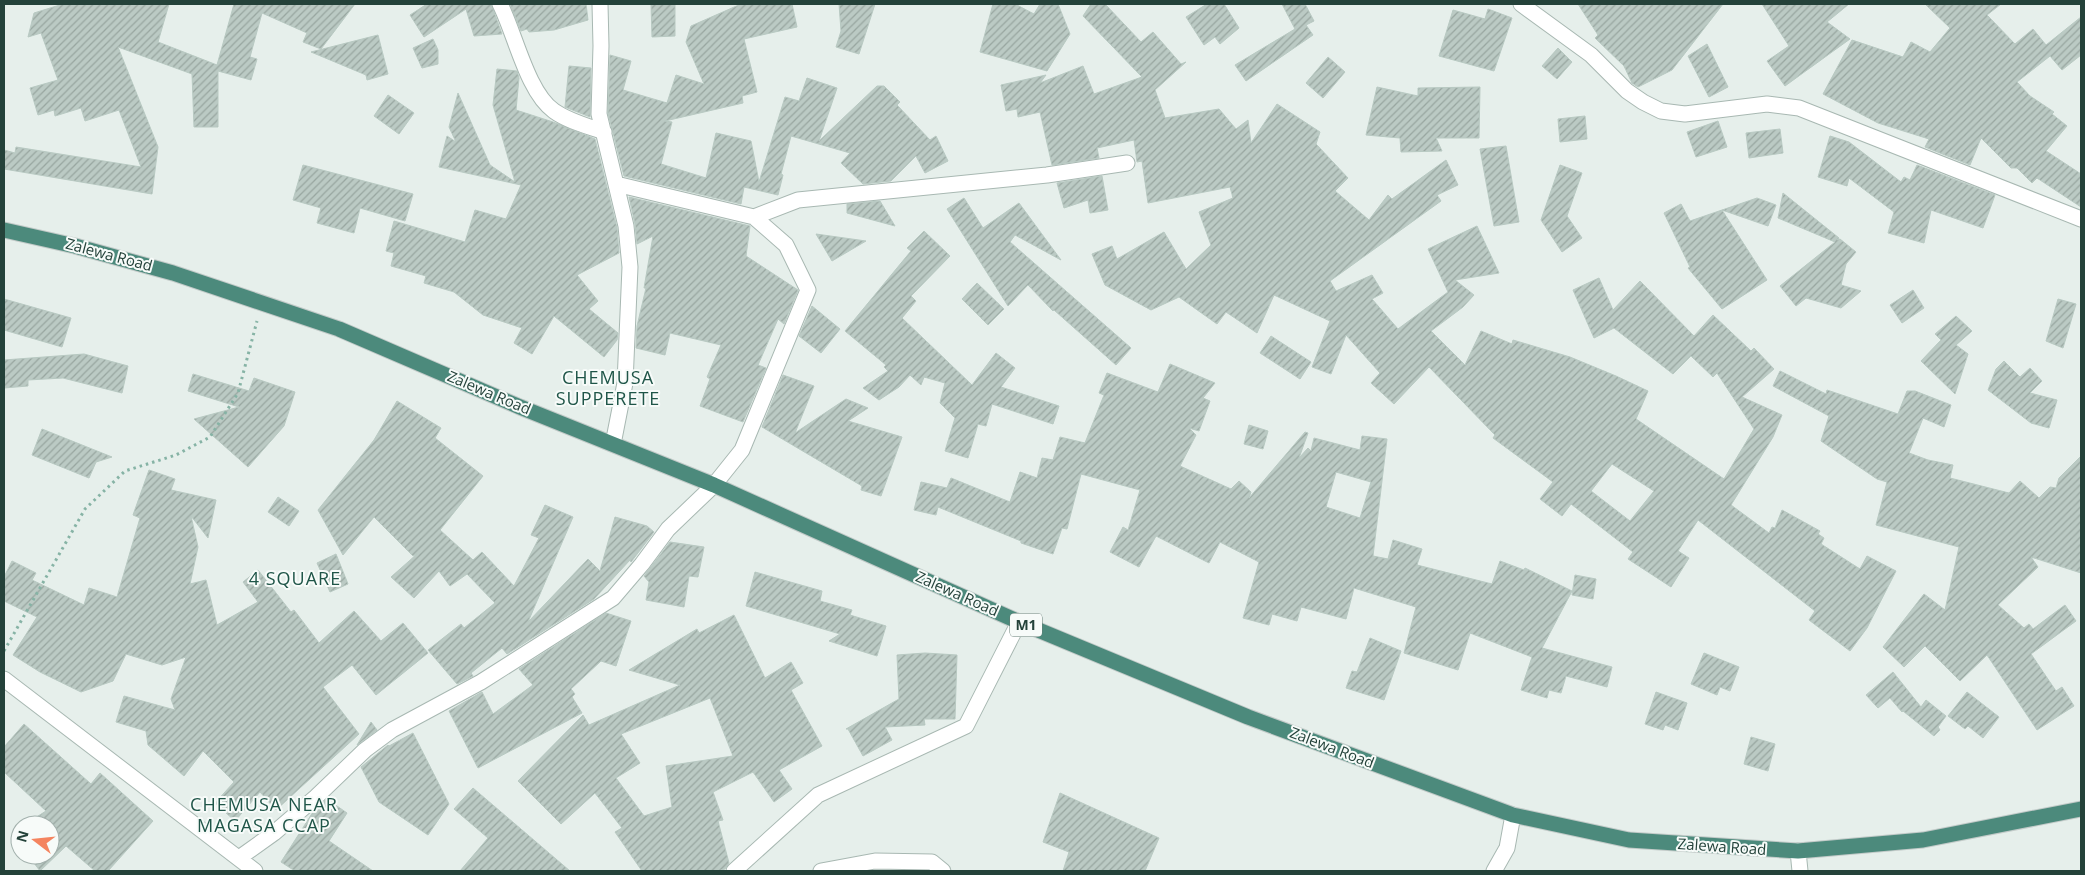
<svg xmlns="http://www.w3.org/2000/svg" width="2085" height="875" viewBox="0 0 2085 875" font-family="'Open Sans',sans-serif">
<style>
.building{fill:url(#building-hatch);stroke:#b8c9c2;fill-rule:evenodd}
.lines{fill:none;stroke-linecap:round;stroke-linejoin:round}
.minor-casing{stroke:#a8b8b2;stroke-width:17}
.trunk-casing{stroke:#c2cac8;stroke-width:17}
.path{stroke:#86b3a5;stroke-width:3;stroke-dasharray:2.5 4;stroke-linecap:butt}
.minor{stroke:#fff;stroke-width:15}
.trunk{stroke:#4c8a7c;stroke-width:15}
.labels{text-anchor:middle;stroke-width:4;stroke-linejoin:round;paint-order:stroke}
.shield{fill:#f7fbf9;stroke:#637a73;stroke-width:1}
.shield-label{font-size:14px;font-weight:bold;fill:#24423a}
.street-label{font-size:15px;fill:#24423a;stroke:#f7fbf9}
.quarter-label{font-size:18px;letter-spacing:1px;fill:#1f5548;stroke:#f7fbf9}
</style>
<defs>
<pattern id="building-hatch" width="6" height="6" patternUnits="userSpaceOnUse" patternTransform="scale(1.25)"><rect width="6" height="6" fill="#bbcac4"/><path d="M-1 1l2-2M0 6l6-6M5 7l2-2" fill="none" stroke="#98a6a0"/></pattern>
</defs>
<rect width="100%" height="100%" fill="#e6efeb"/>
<path class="building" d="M63 4H169L158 42 217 65 234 4H355L321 49 303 42 307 33 262 13 250 57 257 59 251 80 218 71V127H194L192 74 118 47 158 147 152 194 4 169V150L15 153 16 147 141 167 119 110 85 121 81 108 55 116 54 110 38 115 30 88 58 80 41 33 28 37 34 13Z
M427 4H491L502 34 474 36 466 9 424 37 410 15Z
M510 4H586L588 20 554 30 529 32 527 29 521 31Z
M651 4H675V36L652 37Z
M741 4H792L797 27 744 39 757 92 742 96 743 103 665 121 672 122 661 164 706 178 716 133 751 141 759 182 785 97 799 101 807 78 837 88 819 141 877 86H884L900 102 897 105 930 140 936 136 948 161 925 173 916 156 891 181 863 184 841 163 850 153 791 136 781 174 783 175 778 195 744 187 741 204 624 176 608 113 610 55 631 61 623 90 667 103 676 75 704 84 686 42 691 26Z
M839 4H875L859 54 836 47 841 31Z
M993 4H1015L1034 14 1040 4H1058L1070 34 1047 71 980 52Z
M1091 4H1105L1141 42 1153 32 1181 64 1186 62 1155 90 1165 118 1219 109 1236 129 1248 120 1251 143 1277 104 1320 132 1316 144 1348 178 1335 191 1369 220 1388 195 1392 199 1446 160 1458 185 1437 195 1441 201 1330 281 1336 291 1372 275 1383 293 1372 299 1398 329 1448 292 1428 249 1477 226 1499 273 1455 280 1474 295 1463 307 1431 331 1465 365 1481 331 1512 344 1513 340 1570 357 1616 376 1648 391 1636 419 1724 479 1754 429 1717 373 1713 377 1691 356 1673 374 1614 328 1594 338 1573 290 1599 278 1613 310 1640 281 1694 336 1713 315 1751 351 1754 348 1774 369 1742 397 1782 415 1773 437 1731 505 1769 533 1772 527 1775 528 1782 510 1820 531 1818 534 1824 538 1821 544 1860 569 1867 556 1896 571 1867 628 1850 651 1809 620 1815 611 1698 520 1678 551 1689 558 1671 587 1628 559 1633 552 1571 504 1562 516 1540 499 1553 482 1493 438 1495 435 1429 367 1394 404 1371 383 1380 373 1346 335 1331 374 1312 367 1330 321 1274 295 1257 333 1226 312 1217 324 1179 297 1151 310 1105 285 1092 254 1112 246 1117 259 1164 232 1186 269 1211 245 1199 212 1233 198 1230 187 1148 203 1142 161 1137 162 1134 140 1097 148 1099 158 1052 165 1040 112 1018 117 1017 109 1006 111 1001 85 1046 75 1040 83 1083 66 1094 94 1142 77 1083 16ZM1612 464 1654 491 1630 521 1591 491Z
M1207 4H1224L1239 28 1220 44 1215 37 1204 45 1186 17Z
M1282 4H1305L1314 21 1306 25 1313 35 1246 81 1235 65 1295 29Z
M1578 4H1723L1672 70 1638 87 1632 83 1624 66 1595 38 1598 35Z
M1762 4H1849L1827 22 1850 39 1785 86 1767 61 1789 46Z
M1925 4H2001L1987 15 2015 44 2033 29 2046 45 2081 17V55L2062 70 2050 56 2017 82 2030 96 2054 112 2052 114 2067 126 2046 151 2081 174V207L2037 178 2032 183 2017 168H2011L1981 138 1970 165 1925 147 1929 139 1878 123 1823 94 1852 40 1903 57 1911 42 1930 52 1950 28Z
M1488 9 1512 18 1494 71 1439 56 1453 10 1485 19Z
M378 35 388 74 367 80 366 75 311 52Z
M433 39 438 50V64L422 68 413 48Z
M1707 44 1728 87 1709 97 1688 56Z
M1558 48 1572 62 1557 79 1542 66Z
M1328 57 1345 72 1323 98 1306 83Z
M569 66 591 68 590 117 565 107Z
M497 69 517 71 519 78 516 110 553 122 595 139 617 228 619 253 577 275 598 301 589 309 618 333 617 340 604 357 554 316 532 354 514 343 522 328 483 315 454 292 424 283 426 276 391 266 394 253 386 251 394 221 465 242 475 210 506 219 521 185 439 167 447 136 456 142 449 127 458 93 490 165 515 182 493 105Z
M1377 87 1418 96V88L1480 87 1479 138H1436L1442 151 1401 152 1400 138 1366 135Z
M388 95 414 113 399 134 374 116Z
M1585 116 1587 139 1560 142 1558 119Z
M1718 121 1727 147 1696 157 1687 132Z
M1780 129 1783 153 1749 158 1746 133Z
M1830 136 1849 142 1901 182 1904 177 1910 180 1917 165 1995 195 1983 228 1931 210 1924 243 1888 233 1894 212 1849 178 1847 186 1818 177Z
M1506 146 1519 222 1494 226 1480 149Z
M303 165 413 194 405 221 360 208 354 233 317 223 321 208 293 200Z
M1560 165 1582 173 1567 216 1582 238 1562 252 1541 220Z
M1102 176 1108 210 1090 213 1088 200 1064 208 1057 183Z
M1783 193 1839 238 1837 240 1840 239 1856 252 1846 264 1841 285 1861 291 1841 308 1806 298 1796 306 1780 286 1835 242 1778 218Z
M629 197 750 226 746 256 798 290 784 324 778 319 758 365 766 368 743 422 700 406 710 379 707 377 721 345 670 333 665 355 636 348 637 326 646 288H644L653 236 637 244 635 224Z
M964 198 983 228 1019 203 1061 260 1015 235 1010 242 1131 348 1116 365 1054 310 1053 311 1028 285 1008 306 947 209Z
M1757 198 1776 205 1768 226 1722 210 1767 280 1722 309 1688 268 1690 267 1664 213 1681 204 1690 221Z
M880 201 895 226 847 213V204Z
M924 231 950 256 911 296 916 301 902 318 972 385 996 353 1015 368 1001 387 1059 406 1053 424 992 404 986 426 978 424 968 458 945 451 955 418 940 403 945 383 924 377 921 385 910 375 899 387 879 400 863 388 888 371 884 367 886 365 845 331 911 251 907 248Z
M816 234 866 241 832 261Z
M977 283 1004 309 988 325 962 299Z
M1913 290 1924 308 1902 323 1890 305Z
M4 299 71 318 62 347 4 330Z
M2058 299 2076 304 2063 348 2046 341Z
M812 306 840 329 821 353 799 336Z
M1956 316 1972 331 1956 345 1968 354 1955 394 1921 361 1941 340 1935 334Z
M1271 336 1311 362 1300 379 1260 353Z
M84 354 128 366 122 393 63 378 28 380V386L4 388V360Z
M2004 361 2020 377 2030 368 2042 381 2030 393 2057 400 2049 428 2031 423 1988 390 1996 369Z
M1170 364 1215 383 1203 398 1210 401 1199 431 1189 428 1196 435 1180 466 1231 489 1239 481 1251 492 1249 498 1305 432 1308 433 1299 458 1308 448 1311 451 1314 438 1360 450 1362 436 1387 439 1373 556 1388 559 1393 540 1422 549 1417 565 1492 584 1500 561 1524 570 1525 568 1572 591 1542 648 1612 667 1607 687 1566 676 1561 693 1549 690 1547 698 1521 690 1532 657 1470 633 1458 670 1404 653 1416 607 1354 588 1346 619 1301 607 1297 621 1272 614 1269 625 1243 618 1259 562 1220 542 1209 563 1156 536 1139 567 1110 552 1123 527 1128 530 1140 490 1081 474 1067 529 1062 528 1053 554 1021 543V541L938 507 936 515 914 510 921 482 947 488 951 478 1010 502 1020 472 1037 478 1042 458 1053 460 1060 437 1085 443 1104 395 1099 393 1107 373 1158 392ZM1336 472 1371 482 1360 518 1326 507Z
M1780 371 1826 394 1827 390 1898 414 1907 391H1915L1951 405 1944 427 1923 418 1909 453 1928 460 1953 465 1950 478 2009 493 2020 481 2039 498 2050 487 2056 488 2059 478 2081 456V573L2031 557 2038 567 1998 605 2024 628 2029 624 2033 629 2065 605 2076 621 2031 654 2056 691 2062 687 2074 706 2037 730 1987 655 1960 681 1925 646 1904 667 1883 647 1924 594 1945 610 1959 547 1876 525 1887 482 1877 479 1821 441 1829 416 1773 386Z
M193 374 249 391 254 378 295 392 284 426 248 467 194 419 239 407 188 391Z
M783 375 814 386 795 433 846 399 868 408 848 421 902 437 881 496 861 490 862 486 762 427Z
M397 401 441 428 435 438 483 476 440 530 473 560 482 552 514 586 539 538 531 535 545 505 573 517 528 622 588 559 600 571 615 517 647 526 654 532 631 562 630 560 594 599 507 654 502 648 471 673 473 676 457 684 428 650 461 624 464 628 495 603 467 574 450 586 439 571 414 598 391 577 417 554 413 556 374 517 343 555 318 510 374 440Z
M1249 425 1268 431 1263 449 1244 444Z
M42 429 112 457 96 462 89 478 32 455Z
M149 470 175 479 171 490 216 500 208 538 191 516 198 547 190 584 206 580 217 625 258 602 243 582 258 570 291 612 294 610 319 643 354 611 381 641 403 623 428 653 376 695 352 665 323 687 359 734 276 810 260 792 235 821 215 803 234 782 203 751 184 776 148 745 146 731 116 722 124 696 175 710 171 699 186 657 162 665 126 654 113 681 81 692 40 672 13 655 37 617 4 601V577L12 561 36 573 32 580 84 605 89 588 117 597 140 518 133 515Z
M278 497 299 511 289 526 268 512Z
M670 542 704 547 698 577 689 576 684 607 646 600 649 582 644 576Z
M336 554 348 584 330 592 317 563Z
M755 572 822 591 820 601 852 610 850 615 886 626 877 656 829 641 840 634 746 606Z
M1575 575 1596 579 1593 599 1572 595Z
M606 613 631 621 616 666 601 661 571 689 575 694 572 697 582 713 478 768 449 711 482 692 493 714 533 685 519 669Z
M734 615 765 678 791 662 803 683 791 690 822 746 779 770 792 789 774 802 753 772 713 792 723 820 718 821 729 863 725 869 717 871H642L615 832 622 828 595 793 561 824 518 781 583 715 589 725 680 685 629 670 697 629 699 633ZM710 698 733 756 666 766 672 807 644 816 616 778 640 763 621 734Z
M1370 638 1401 651 1384 700 1346 688 1352 671 1357 672Z
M925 653 957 655 955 719H924L925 725 885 727 892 740 863 756 848 729H846L899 699 897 655Z
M1704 653 1739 667 1730 691 1720 687 1717 695 1691 684Z
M1893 672 1921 707 1926 700 1946 716 1938 727 1940 730 1934 736 1903 711 1902 712 1890 698 1878 708 1866 695Z
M1656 692 1687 703 1678 730 1665 725 1663 730 1645 724Z
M1967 692 1999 717 1983 738 1968 726 1965 729 1948 716Z
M371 722 377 730 357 745Z
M24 724 91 784 100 773 153 821 108 871H95L66 846 40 871 28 855H50V825H24L46 811 4 772V747Z
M413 733 449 804 428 835 379 802 361 767 388 745 389 746Z
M1751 737 1775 744 1768 771 1744 764Z
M473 788 570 871H460L488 838 454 809Z
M1060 793 1159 838 1145 871H1063L1069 852 1043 842Z
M327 799 347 813 329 841 373 871H295L281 862 313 812Z"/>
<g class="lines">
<defs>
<path id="minor" d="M500 4C515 33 527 92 554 111 568 121 587 126 604 132
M600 4 601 46 599 114 626 226 630 267 625 383 613 444
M1521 4 1591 55 1627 91 1643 102 1661 111 1685 114 1767 104 1799 108 2081 219
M754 217 798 200 1047 175 1127 163
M4 679 255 871
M1798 851 1800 871
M239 858 274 833 316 797 365 750 392 730 481 682 613 598 642 564 668 529 714 485 742 450 808 290 786 245 754 217 616 184
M734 871 818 795 966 726 1019 622
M821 871 875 861 932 862 943 871
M1494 871 1507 848 1513 815"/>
<path id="trunk" d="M4 230 75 246 173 273 339 329 520 407 714 485 1019 622 1248 717 1513 815 1629 840 1798 851 1923 840 2081 809"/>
</defs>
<use href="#minor" class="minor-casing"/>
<use href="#trunk" class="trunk-casing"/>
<path class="path" d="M4 651 85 509 125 471 176 455 210 437 238 393 257 321"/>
<use href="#minor" class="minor"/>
<use href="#trunk" class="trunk"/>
</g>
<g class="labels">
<rect class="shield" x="1010" y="613.5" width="32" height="23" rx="4"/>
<g class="shield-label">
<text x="1026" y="630">M1</text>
</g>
<g class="street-label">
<text transform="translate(109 255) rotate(15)" y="5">Zalewa Road</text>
<text transform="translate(489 393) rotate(23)" y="5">Zalewa Road</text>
<text transform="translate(957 594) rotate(24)" y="5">Zalewa Road</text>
<text transform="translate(1332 748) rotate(21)" y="5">Zalewa Road</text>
<text transform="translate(1722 847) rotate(4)" y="5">Zalewa Road</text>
</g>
<g class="quarter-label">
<text x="608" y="384">CHEMUSA<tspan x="608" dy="21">SUPPERETE</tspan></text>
<text x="295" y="585">4 SQUARE</text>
<text x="264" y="811">CHEMUSA NEAR<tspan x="264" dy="21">MAGASA CCAP</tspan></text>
</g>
</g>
<rect width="2085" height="875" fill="none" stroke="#24423a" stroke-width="10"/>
<g transform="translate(35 840) rotate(286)"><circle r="24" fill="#f7fbf9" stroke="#a3b1ad"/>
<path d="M0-4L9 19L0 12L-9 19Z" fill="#f4845f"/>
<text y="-8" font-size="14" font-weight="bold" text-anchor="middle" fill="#24423a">N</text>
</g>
</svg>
